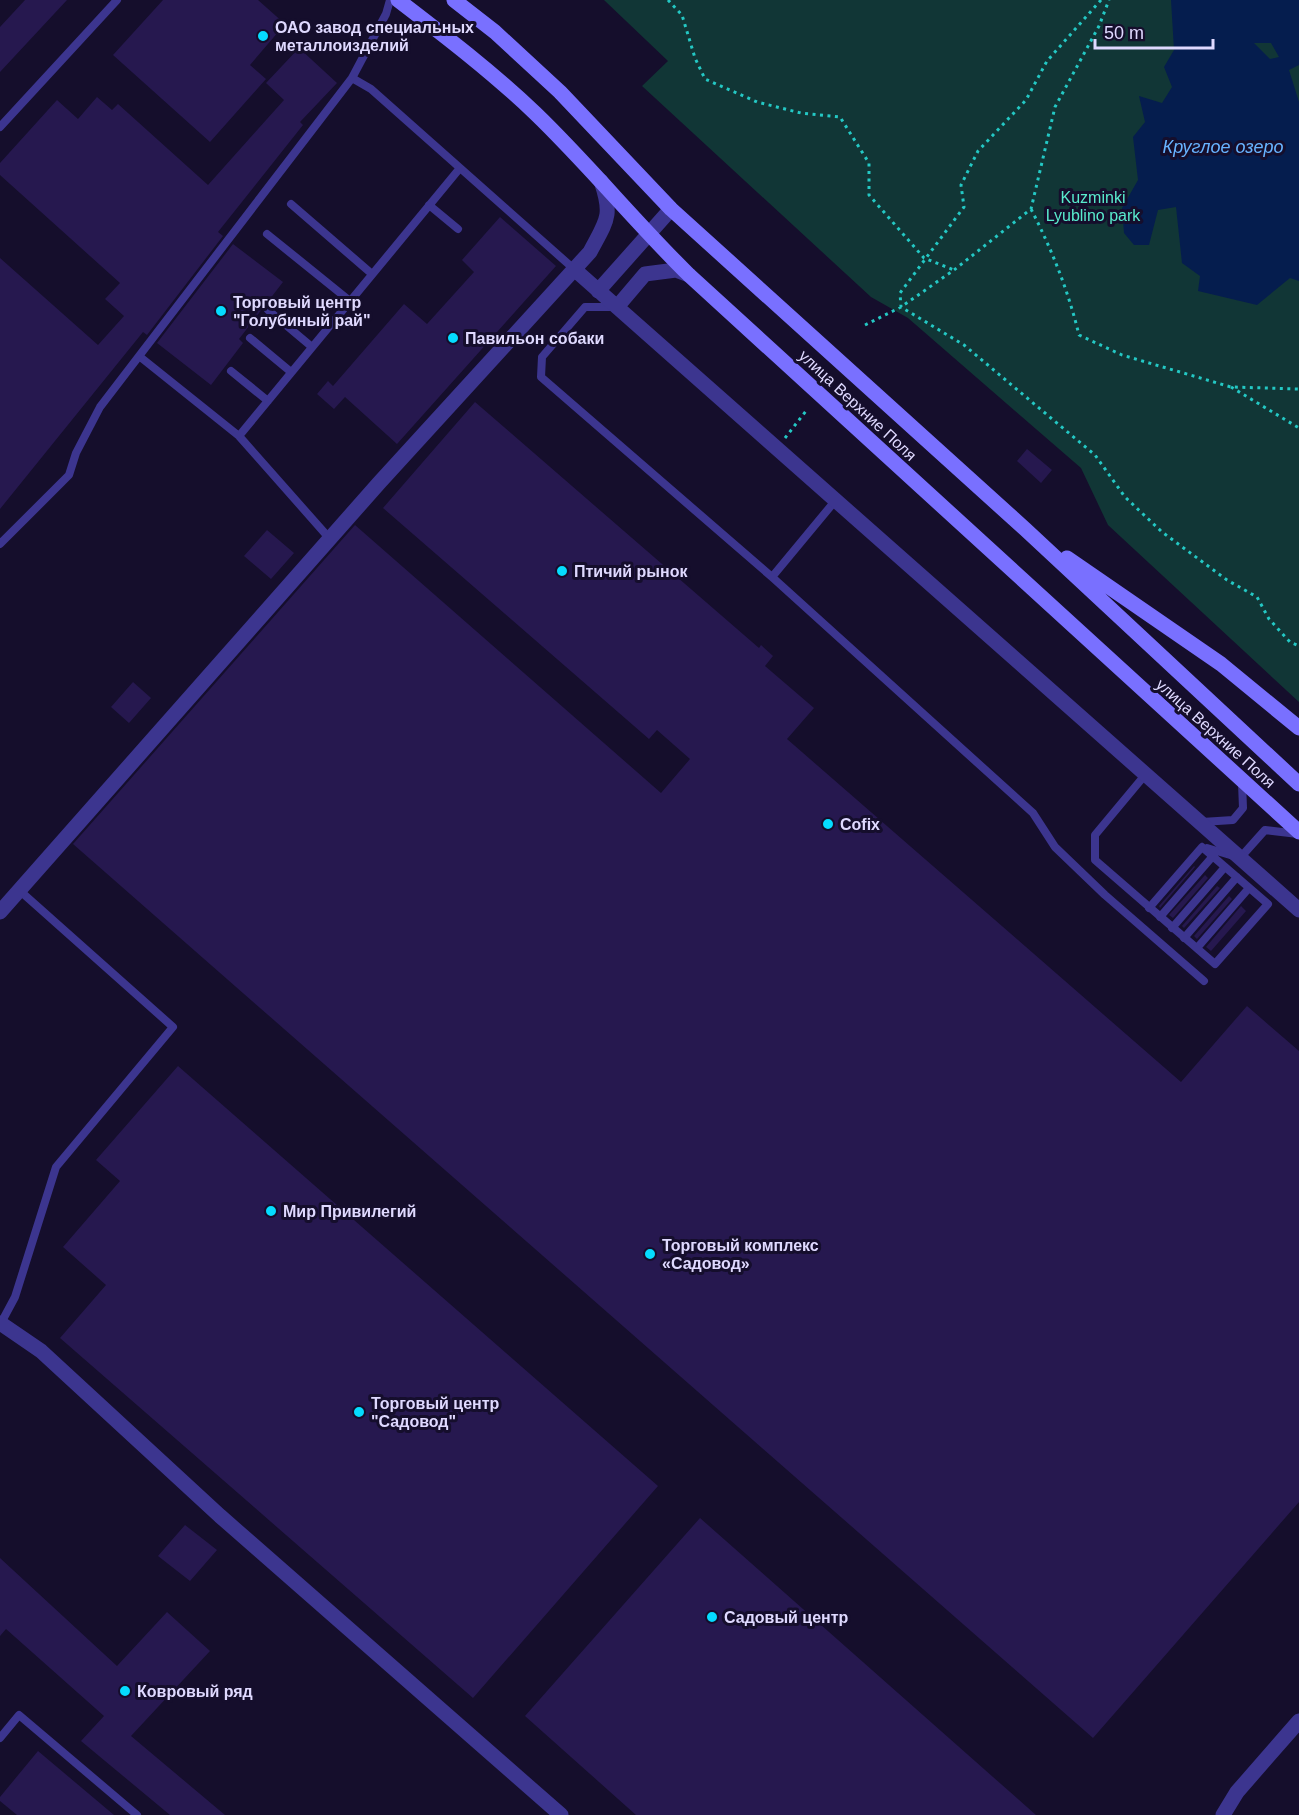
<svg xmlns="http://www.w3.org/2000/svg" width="1299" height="1815" viewBox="0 0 1299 1815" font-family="Helvetica,sans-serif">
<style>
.green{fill:#113636}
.water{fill:#051d4e;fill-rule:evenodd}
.building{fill:#26184f}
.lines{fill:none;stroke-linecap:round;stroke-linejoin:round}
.path{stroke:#24c8c4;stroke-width:3;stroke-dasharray:3 4.5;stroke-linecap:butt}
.service{stroke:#3c358f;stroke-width:8}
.minor{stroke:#3c358f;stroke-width:15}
.secondary{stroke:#7970ff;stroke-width:15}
.poi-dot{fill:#05dcff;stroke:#150e2c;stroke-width:2}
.labels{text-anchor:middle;stroke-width:6;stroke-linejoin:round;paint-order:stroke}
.poi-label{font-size:16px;font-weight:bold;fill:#dfd9ff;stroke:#150e2c;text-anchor:start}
.park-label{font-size:16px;fill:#59ebcd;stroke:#150e2c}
.street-label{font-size:16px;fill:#dfd9ff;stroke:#150e2c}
.water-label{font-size:18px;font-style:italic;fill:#67b3ff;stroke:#150e2c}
</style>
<rect width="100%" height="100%" fill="#150e2c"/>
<path class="green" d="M604 0H1299V702L1108 525 1081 468 908 318 871 297 642 86 668 61Z"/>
<path class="water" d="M1171 0H1299V65L1289 70 1299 102V281L1290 278 1257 305 1198 291 1200 276 1182 263 1176 207 1158 210 1149 245H1134L1124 233 1122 208 1138 180 1133 137 1145 122 1139 96 1162 103 1172 87 1164 67 1174 50ZM1254 43H1271L1279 57 1270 59Z"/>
<path class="building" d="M25 0H67L0 72V27Z
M163 0H258L285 24 250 65 266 79 210 142 113 55Z
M299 48 337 83 300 122 303 125 218 232 223 236 147 335 143 332 0 509V258L98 345 124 316 105 299 120 283 0 175V163L57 100 78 119 97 97 112 110 118 104 208 185 284 100 266 83Z
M500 217 556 266 397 444 345 397 334 409 317 394 328 381 333 386 404 304 427 324 474 272 462 260Z
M233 244 283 282 239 339 243 343 211 385 157 343Z
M475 402 759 648 761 645 773 656 765 666 814 708 787 739 1181 1082 1247 1006 1299 1051V1502L1093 1738 73 844 355 525 661 793 690 759 657 730 649 739 383 508Z
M1027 449 1052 470 1041 483 1017 461Z
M267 530 294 553 271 579 244 556Z
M133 682 151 698 129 723 111 707Z
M1194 866 1195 867 1160 908 1159 906Z
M1205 875 1208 878 1173 918 1169 915Z
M1217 886 1220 888 1184 928 1182 926Z
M1229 896 1232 899 1197 939 1194 936Z
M1241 906 1246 911 1211 951 1206 947Z
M178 1066 658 1486 473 1698 60 1338 106 1285 63 1247 120 1181 96 1160Z
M700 1518 1036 1815H636L525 1716Z
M185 1525 217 1550 190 1581 158 1556Z
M0 1558 117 1666 167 1612 210 1651 131 1736 225 1815H170L81 1741 104 1716 6 1629 0 1636Z
M38 1751 114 1815H17L0 1801V1797Z"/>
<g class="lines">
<path class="path" d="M668 0 682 15 695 58 705 79 757 102 801 113 840 117 869 163V195L924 258 954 270
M1101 0 1047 61 1026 100 978 151 961 185 964 207 900 293 901 307 964 345 1095 455 1125 497 1162 532 1227 580 1257 597 1269 619 1290 642 1299 646
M1031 209C1052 250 1068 290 1079 335L1122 355 1231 387 1299 389
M865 325 901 307 954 270 1031 209 1055 107 1099 26 1109 0
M1231 387 1299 428
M785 438 806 411"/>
<path class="service" d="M352 78 371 89 574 269
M0 127 117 0
M291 204 372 274
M429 205 458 229
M267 234 350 301
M615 307H585L542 357 541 377 772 577 1033 813 1055 847 1105 895 1204 981
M268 310 312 347
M250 338 291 372
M139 356 239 436 330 539
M231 371 268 401
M239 436 460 168
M0 544 69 475 76 453 100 407 352 78 386 14 390 0
M772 577 835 501
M1145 775 1095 835V860L1215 964 1268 904 1202 847
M1202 822 1233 820 1243 808 1242 783
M1207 848 1240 858 1265 830 1298 834
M1149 908 1202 847
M1160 917 1213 856
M1172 928 1225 867
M1184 938 1237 877
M1197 948 1249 888
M1 1323 15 1297 56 1167 173 1027 19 890
M0 1738 19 1715 137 1815"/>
<path class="minor" d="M574 269 1299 910
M598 291 671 209
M617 307 645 274 676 270 689 275
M0 912 379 483 590 252C607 220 613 216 601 181
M0 1323 41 1351 220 1516 561 1815
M1223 1815 1237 1792 1299 1721"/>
<path class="secondary" d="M398 0C445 36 492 72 535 113 589 165 636 223 689 275L1299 832
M454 0 495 32 560 92 671 209 1025 529 1299 784
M1067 558 1221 664 1299 728"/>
</g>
<g class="poi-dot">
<circle cx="263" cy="36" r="6"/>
<circle cx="221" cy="311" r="6"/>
<circle cx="453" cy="338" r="6"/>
<circle cx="562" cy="571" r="6"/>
<circle cx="828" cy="824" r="6"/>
<circle cx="271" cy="1211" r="6"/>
<circle cx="650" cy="1254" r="6"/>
<circle cx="359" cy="1412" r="6"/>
<circle cx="712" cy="1617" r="6"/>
<circle cx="125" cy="1691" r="6"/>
</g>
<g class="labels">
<g class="poi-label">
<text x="275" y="33">ОАО завод специальных<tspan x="275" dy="18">металлоизделий</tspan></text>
<text x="233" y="308">Торговый центр<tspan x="233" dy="18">"Голубиный рай"</tspan></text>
<text x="465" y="344">Павильон собаки</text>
<text x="574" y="577">Птичий рынок</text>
<text x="840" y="830">Cofix</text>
<text x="283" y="1217">Мир Привилегий</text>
<text x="662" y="1251">Торговый комплекс<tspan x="662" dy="18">«Садовод»</tspan></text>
<text x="371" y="1409">Торговый центр<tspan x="371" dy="18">"Садовод"</tspan></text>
<text x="724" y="1623">Садовый центр</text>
<text x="137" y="1697">Ковровый ряд</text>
</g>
<g class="park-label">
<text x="1093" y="203">Kuzminki<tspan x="1093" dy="18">Lyublino park</tspan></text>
</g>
<g class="street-label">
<text transform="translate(858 405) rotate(43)" y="6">улица Верхние Поля</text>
<text transform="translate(1216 733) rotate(42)" y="6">улица Верхние Поля</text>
</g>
<g class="water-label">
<text x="1223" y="153">Круглое озеро</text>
</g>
</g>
<path d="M1095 39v9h118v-9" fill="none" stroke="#dfd9ff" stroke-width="3"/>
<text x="1104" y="39" font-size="18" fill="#dfd9ff" stroke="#150e2c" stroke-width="4.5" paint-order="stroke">50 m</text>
</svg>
